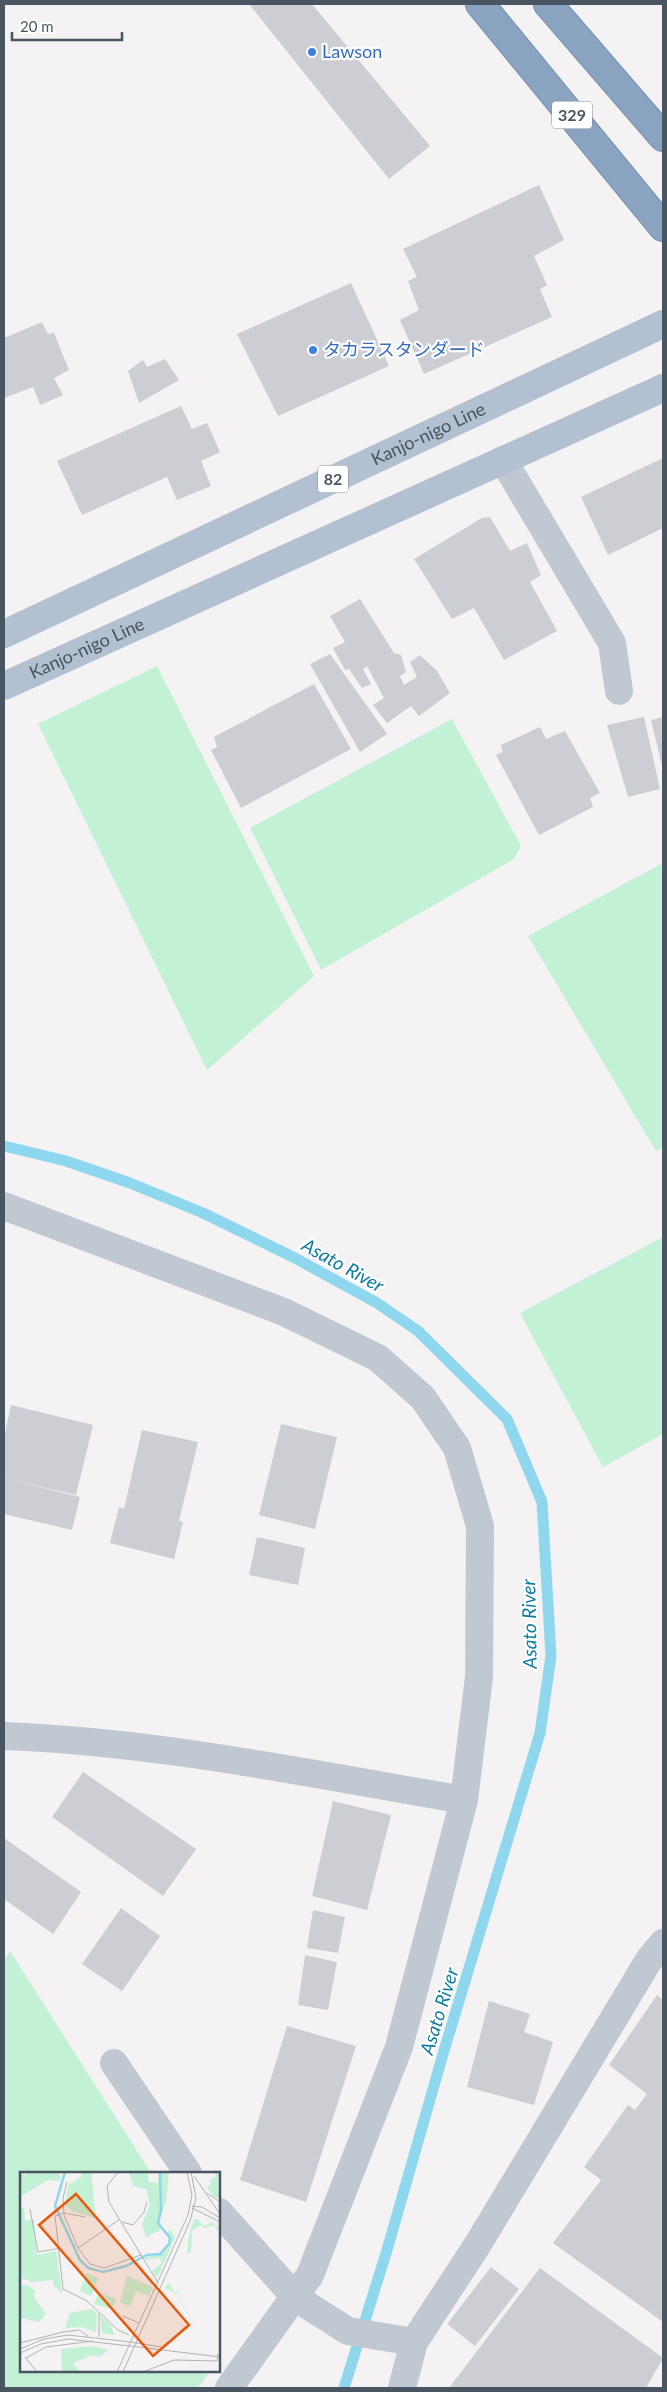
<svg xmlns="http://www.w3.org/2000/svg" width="667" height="2392" viewBox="0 0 667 2392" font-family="Lato,'Noto Sans JP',sans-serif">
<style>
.green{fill:#c2f1d5}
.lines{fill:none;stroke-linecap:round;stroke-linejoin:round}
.stream{stroke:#8ed7ee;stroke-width:11}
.building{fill:#ccced4}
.highway-casing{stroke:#758ead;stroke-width:30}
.minor{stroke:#c0c9d1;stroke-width:28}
.major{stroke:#b2c0d1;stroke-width:28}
.highway{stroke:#8aa3c1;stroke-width:28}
.shop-dot{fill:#3f7fe0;stroke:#fff;stroke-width:2}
.labels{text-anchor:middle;stroke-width:4.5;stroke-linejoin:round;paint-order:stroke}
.shield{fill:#fff;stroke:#808890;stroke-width:1}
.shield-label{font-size:16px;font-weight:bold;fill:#495560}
.shop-label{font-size:18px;fill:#366cbe;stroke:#fff;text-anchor:start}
.street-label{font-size:18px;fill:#495560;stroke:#fff}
.water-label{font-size:19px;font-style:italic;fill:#0b7da2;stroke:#fff}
.inset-river{fill:none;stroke:#8ed7ee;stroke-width:2.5}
.inset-road{fill:none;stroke:#b0b3b8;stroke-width:1}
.view{fill:#e8590c;fill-opacity:0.15;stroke:#e8590c;stroke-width:2.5}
.inset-edge{fill:none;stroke:#495560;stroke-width:2.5}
</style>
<rect width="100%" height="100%" fill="#f4f2f2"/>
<path class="green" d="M157 666 314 976 207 1070 38 724Z
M452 719 521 846 514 859 321 970 250 828Z
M663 863V1148L656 1151 528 936Z
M663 1237V1434L603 1467 520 1313Z
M10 1951 151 2173H21V2371H210L198 2388H4V1961Z"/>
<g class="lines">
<path class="stream" d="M4 1146 66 1161 130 1183 203 1213 295 1258 377 1303 418 1331 507 1419 542 1502 551 1656 540 1733 443 2054 387 2250 344 2388"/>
</g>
<path class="building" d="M249 4H312L430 146 389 179Z
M539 185 564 240 534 256 547 285 540 289 552 317 424 374 400 320 419 310 408 281 417 277 403 249Z
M351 283 389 366 278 416 237 334Z
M42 322 48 334 54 333 69 370 54 378 63 395 40 405 33 387 4 398V338Z
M165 359 179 380 139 403 128 371 143 360 147 367Z
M181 406 192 429 207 423 220 452 201 461 211 486 177 500 167 477 82 515 57 461Z
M663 458V528L608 555 581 497Z
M490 517 510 551 527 543 541 575 530 582 557 631 504 660 474 608 452 619 414 559 482 518Z
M360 599 394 653 401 655 406 672 400 676 404 685 417 677 410 662 420 655 437 671 450 693 419 716 411 706 387 723 373 705 384 698 367 666 363 669 371 684 362 688 349 669 345 670 333 648 345 642 330 616Z
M330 654 387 734 360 752 310 664Z
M314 684 351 749 241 808 211 750 217 747 214 737Z
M644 717 660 789 628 797 607 725Z
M663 717V770L651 720Z
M540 727 546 739 565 731 600 793 590 798 593 807 539 835 496 755 503 752 501 745Z
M11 1405 93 1425 76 1495 4 1478V1438Z
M281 1424 337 1437 315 1529 259 1515Z
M142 1430 198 1442 179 1521 183 1522 174 1559 110 1543 119 1507 124 1509Z
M4 1478 80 1497 72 1530 4 1514Z
M257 1537 305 1548 298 1585 249 1575Z
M83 1772 196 1849 163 1896 52 1817Z
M333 1801 391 1815 367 1910 312 1896Z
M4 1838 81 1892 53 1934 4 1899Z
M121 1908 160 1936 122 1991 82 1964Z
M313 1910 345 1917 338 1953 307 1948Z
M305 1955 337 1962 328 2010 298 2005Z
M657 1995 663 2000V2322L553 2243 601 2180 584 2167 628 2105 635 2110 647 2094 609 2065Z
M489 2001 530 2014 524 2032 553 2042 534 2105 467 2087Z
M287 2026 356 2046 306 2202 240 2180Z
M491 2267 519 2289 475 2346 447 2324Z
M540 2268 663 2358 646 2388H449Z"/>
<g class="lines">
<defs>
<path id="highway" d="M480 4 663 227
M548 4 663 137"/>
</defs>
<use href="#highway" class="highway-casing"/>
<path class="minor" d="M503 460 612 643 619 691
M4 1206 284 1312 378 1358 423 1398 457 1448 480 1526 479 1677 464 1800 399 2047 310 2275 229 2388
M4 1736C159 1742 312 1774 464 1800
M114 2063 188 2173
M219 2212 296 2298 348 2331 414 2342 478 2244 649 1960 663 1943
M402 2388 414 2342"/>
<g class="major">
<path id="s1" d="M4 634 663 324"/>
<path id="s2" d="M4 686 663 388"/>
</g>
<use href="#highway" class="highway"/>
</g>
<g class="shop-dot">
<circle cx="312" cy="52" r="5"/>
<circle cx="313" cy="350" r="5"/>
</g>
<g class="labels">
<g class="shield">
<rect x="552" y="101.5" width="40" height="27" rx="4"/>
<rect x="318" y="465.5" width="30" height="27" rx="4"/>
</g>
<g class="shield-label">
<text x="572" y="121">329</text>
<text x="333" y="485">82</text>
</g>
<g class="shop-label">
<text x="322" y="58">Lawson</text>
<text x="323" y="356">タカラスタンダード</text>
</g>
<g class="street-label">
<text dy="6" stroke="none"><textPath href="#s1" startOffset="469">Kanjo-nigo Line</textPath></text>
<text dy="6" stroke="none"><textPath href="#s2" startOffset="91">Kanjo-nigo Line</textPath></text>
</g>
<g class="water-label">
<text transform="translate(343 1265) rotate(29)" y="7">Asato River</text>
<text transform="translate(529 1624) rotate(-91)" y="7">Asato River</text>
<text transform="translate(439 2011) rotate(-73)" y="7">Asato River</text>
</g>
</g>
<g transform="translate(20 2172)">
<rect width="200" height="200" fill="#f4f2f2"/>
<path d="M0 0H4L3 6 7 0H38L41 5 40 9 28 8 0 25ZM62 0H71L76 46 53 40 45 33 48 13 61 5ZM109 0H127L129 10 138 11 139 0H149L146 30 138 50 141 58 126 65 122 52 130 33 126 17 113 14ZM194 0H200V27L193 24 187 15 191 12 190 7 196 5ZM4 35 5 48H14L17 83 36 79 42 121 34 114 33 108 13 110 0 106V36ZM178 47 184 54 192 50 200 57V62L194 53 183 56 181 53 172 59 171 80 167 82 169 63 174 48ZM150 57 155 66 137 106 132 99 142 91 139 86 126 88 124 86 143 81 151 70 147 62ZM67 101 78 106 71 124 60 119ZM107 104 133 115 129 124 116 119 110 135 100 130ZM149 111 155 121 162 117 156 122 184 167 154 120 144 116ZM0 113H8L15 119 14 125 26 142 19 150 1 146ZM79 121 96 127 92 137 74 132ZM71 137 77 141 76 160 61 155 45 156 50 141ZM80 143 91 153 94 163 82 161ZM73 174 88 178 79 185 73 183 53 191 59 200H42L41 177Z" fill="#c2f1d5"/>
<path class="inset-river" d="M45 0 35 34 60 88 68 96 83 100 106 94 127 83 140 82 149 72 150 66 138 51 141 38 140 0"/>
<path class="inset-road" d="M98 0 87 14 89 30 138 111M174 4 200 42M47 10 43 26 44 43 58 76 70 92 84 96 121 83M187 21 200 30M172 34 182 35 200 46M172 36 200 50M10 37 18 80 41 76M65 45 44 41 35 44 43 117 67 129 98 158 109 163M102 50 113 53 124 40 127 30M58 76 100 47M79 141V165M103 144 119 151M111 170 141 175M0 171 43 160 59 158 68 164M110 174 200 185M0 177 24 167 48 163 111 170M0 181 21 172 48 167 110 174M5 185 17 200M6 186 26 175 73 169M97 200 168 43 172 23 167 0M103 200 170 49 176 26 171 0M123 200 154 188 197 189 198 182"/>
<path class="view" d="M56 22 169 153 133 184 19 53Z"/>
<rect width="200" height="200" class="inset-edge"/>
</g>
<rect width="667" height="2392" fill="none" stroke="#495560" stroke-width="10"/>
<path d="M12 32v8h110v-8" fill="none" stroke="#495560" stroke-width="2.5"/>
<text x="20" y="32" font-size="15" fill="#495560" stroke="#ffffff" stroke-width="4" paint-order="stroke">20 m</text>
</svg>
